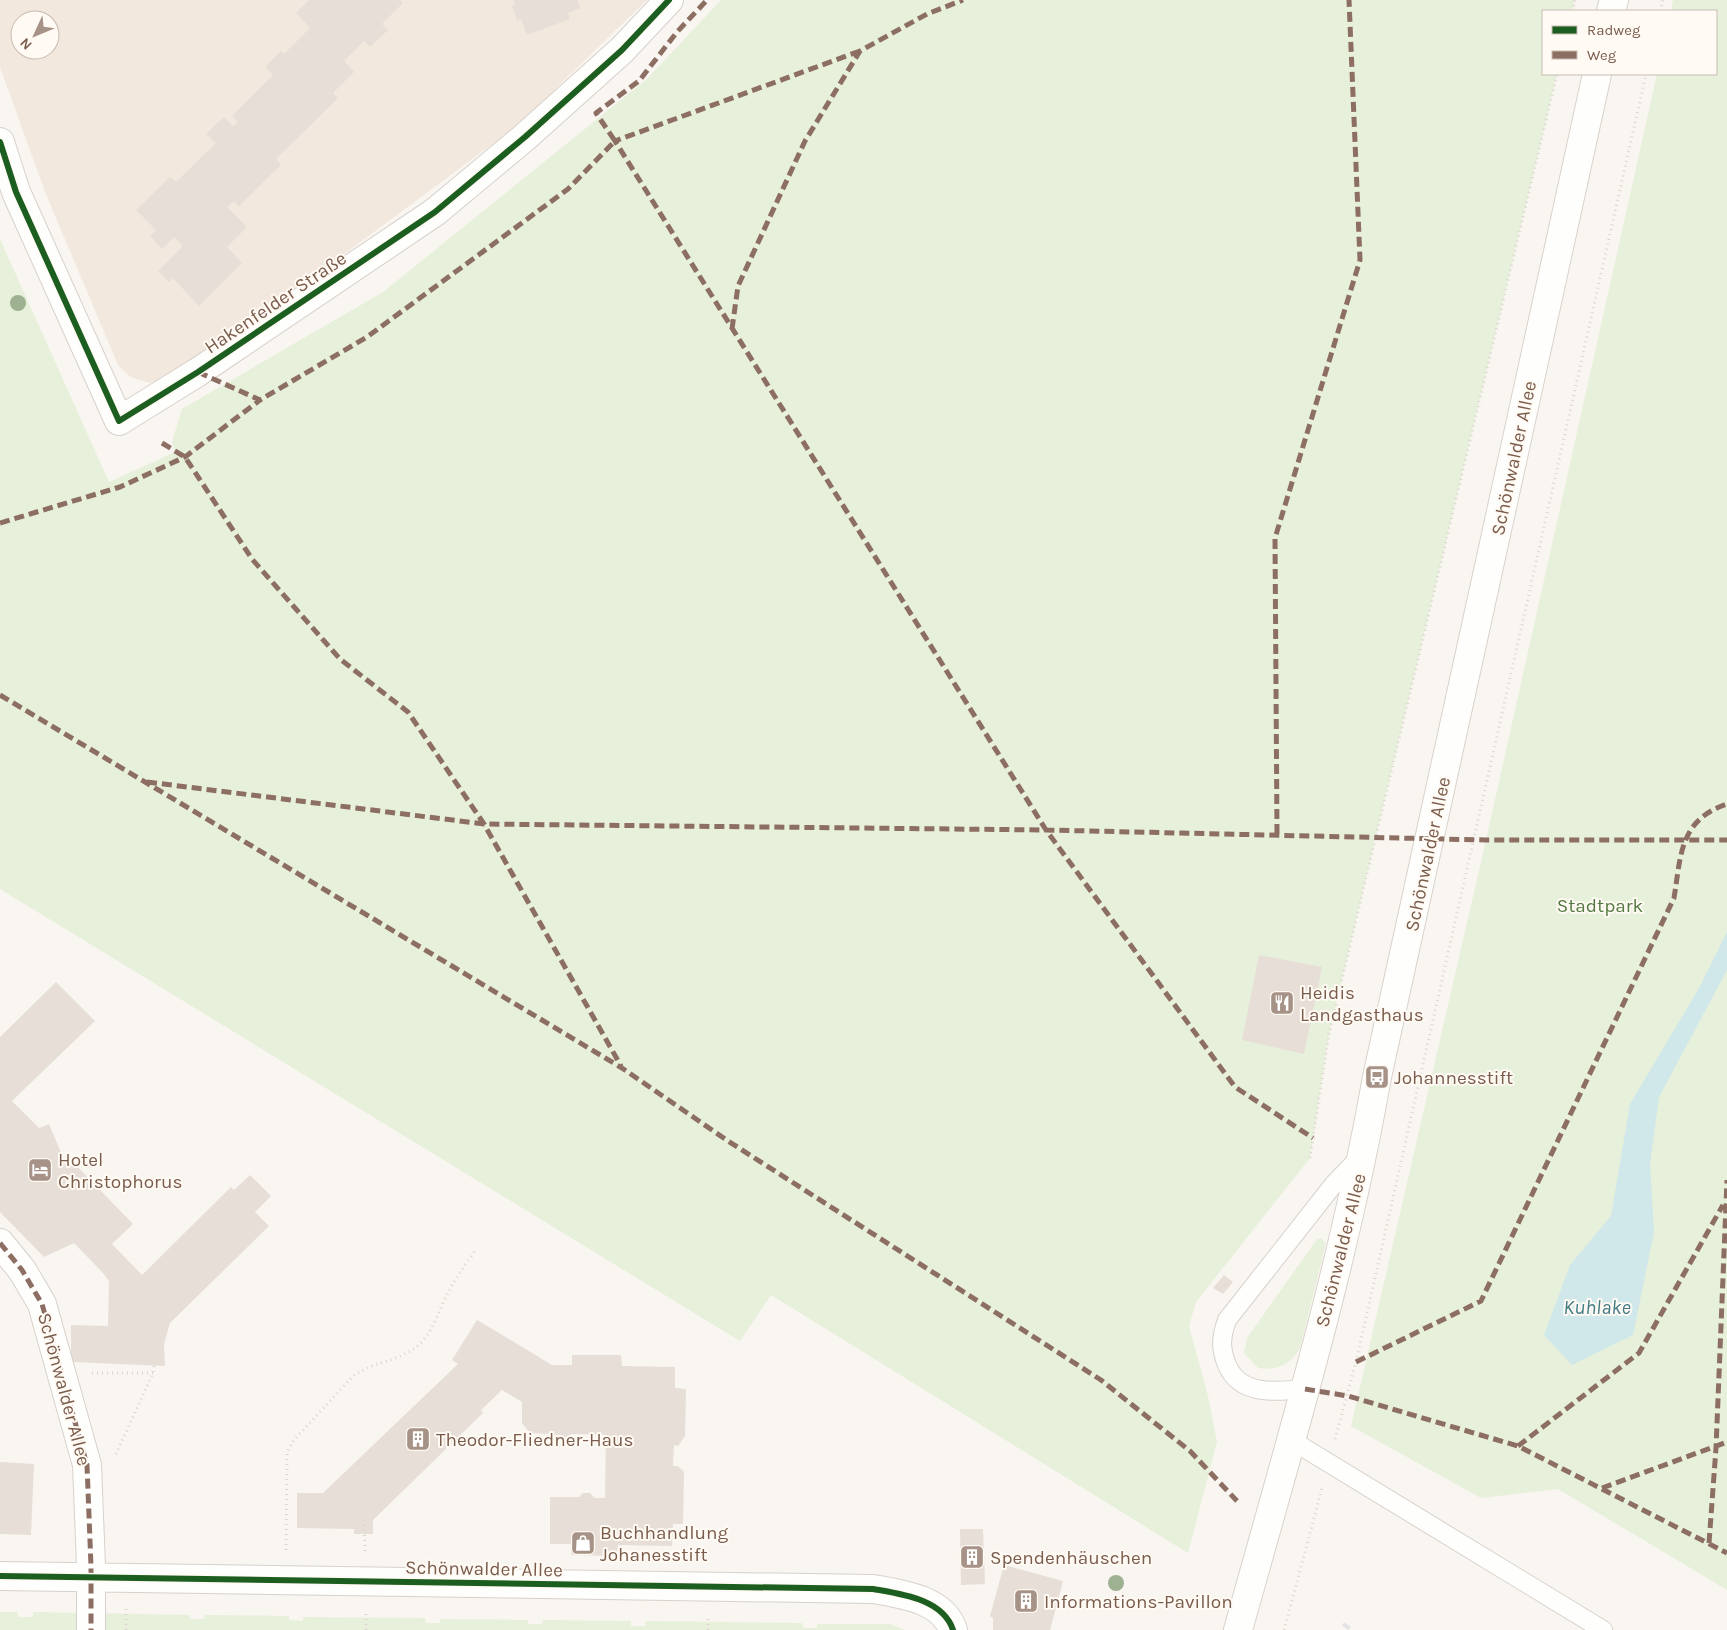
<svg xmlns="http://www.w3.org/2000/svg" width="1727" height="1630" viewBox="0 0 1727 1630" font-family="Karla,sans-serif">
<style>
.residential{fill:#f2e8de;fill-rule:evenodd}
.green{fill:#e7f0db}
.water{fill:#d0e8ea}
.building{fill:#e6ded7}
.lines{fill:none;stroke-linecap:round;stroke-linejoin:round}
.lane-casing{stroke:#d7d1cb;stroke-width:20}
.street-casing{stroke:#d7d1cb;stroke-width:30}
.secondary-casing{stroke:#d9d2cb;stroke-width:30}
.path{stroke:#dcd5d0;stroke-width:3;stroke-dasharray:1 4;stroke-linecap:butt}
.lane{stroke:#fefefd;stroke-width:18}
.street{stroke:#fefefd;stroke-width:28}
.secondary{stroke:#fefefd;stroke-width:28}
.rail{stroke:#e6e3e7;stroke-width:4;stroke-dasharray:8 5;stroke-linecap:butt}
.quiet{stroke:#8d6e63;stroke-width:5;stroke-dasharray:10 5;stroke-linecap:butt}
.cycleway-casing{stroke:#fffaf3;stroke-width:9}
.cycleway{stroke:#1b5e20;stroke-width:6}
.tree{fill:#9eb190}
.labels{text-anchor:middle;stroke-width:4;stroke-linejoin:round;paint-order:stroke}
.street-label{font-size:19px;fill:#7a5c4d;stroke:#fffaf3}
.park-label{font-size:19px;fill:#537a41;stroke:#fffaf3}
.poi-label{font-size:19px;fill:#7a5c4d;stroke:#fffaf3;text-anchor:start}
.water-label{font-size:20px;font-style:italic;fill:#437c86;stroke:#fffaf3}
</style>
<rect width="100%" height="100%" fill="#f9f5f0"/>
<path class="residential" d="M0 0H647L518 125 242 330 162 380 149 383 130 377 118 365 45 192 0 67ZM20 20H50V50H20Z"/>
<path class="green" d="M721 0H1575L1572 11H1543V74H1557L1329 1034 1310 1158 1196 1302 1189 1326 1208 1396 1217 1442 1188 1553 771 1295 740 1341 0 889V239L109 482 175 452 172 442 182 409 383 292 648 78Z
M1673 0H1727V1590L1558 1489 1481 1498 1351 1426 1486 840 1657 74H1716V11H1671Z
M1321 1238 1326 1243 1300 1348C1291 1365 1276 1371 1258 1368L1244 1353 1247 1338 1317 1239Z
M0 1612H18V1617H33V1612L190 1615V1619H204L205 1615 289 1616V1620L303 1621V1617L425 1618 426 1623H440V1619L528 1620V1624H542L543 1620 631 1621V1626H645L646 1621 802 1623 803 1628H817V1624H889L905 1630H0Z"/>
<path class="water" d="M1727 932V970L1659 1097 1650 1164 1654 1232 1633 1335 1572 1365 1544 1335 1570 1265 1611 1216 1630 1104 1698 990Z"/>
<path class="building" d="M309 0H400L403 3 382 24 388 30 370 47 364 41 344 61 354 72 333 93 338 98 276 159 281 165 239 206 234 201 227 207 247 227 227 247 242 263 199 306 173 278 169 282 158 271 183 246 174 237 162 249 150 236 156 230 136 210 170 177 176 182 216 143 206 134 224 117 233 126 238 122 232 116 273 75 265 67 281 51 284 54 310 28 296 13Z
M514 0H577L580 8 568 13 570 19 527 35 521 19 517 20 512 6 515 4Z
M1259 955 1322 967 1304 1054 1242 1040Z
M56 982 95 1021 12 1101 39 1128 49 1124 62 1155 59 1158 66 1165 73 1162 133 1224 112 1244 142 1275 231 1187 234 1190 250 1175 271 1196 255 1212 269 1226 170 1323 164 1344 165 1366 73 1362 71 1365V1325L108 1326 109 1281 103 1273 74 1243 44 1257 0 1212V1037Z
M1224 1275 1233 1282 1223 1294 1213 1288Z
M477 1320 552 1365H572V1355H621L622 1366 675 1367V1388L686 1389 685 1436 678 1446 674 1445 673 1466H678L684 1472 683 1524H673L672 1546 618 1545 617 1556 571 1555V1544H550V1497H579L583 1493H590L595 1498H605L606 1435 572 1434 569 1437 555 1438 551 1434 530 1433 522 1423V1402L502 1390 481 1410 483 1413 373 1520V1534H354V1529L297 1528V1493H323L458 1364 452 1360Z
M0 1462 34 1464 31 1535 0 1534Z
M960 1529H983L985 1584 961 1585Z
M1004 1565 1063 1581 1050 1630H993V1618L990 1616Z"/>
<g class="lines">
<defs>
<path id="lane" d="M1305 1389C1276 1392 1240 1396 1227 1365 1220 1348 1221 1337 1227 1320L1334 1184 1360 1157
M1291 1440 1603 1630"/>
<path id="street" d="M0 142 16 192 119 421 198 372 435 212 525 137 622 50 669 0
M0 1243 22 1270 42 1304 87 1465 91 1566V1630
M0 1576 873 1589C901 1594 943 1599 953 1630"/>
<path id="secondary" d="M1611 11 1614 0
M1238 1630C1289 1447 1344 1264 1377 1077L1597 74"/>
</defs>
<use href="#lane" class="lane-casing"/>
<use href="#street" class="street-casing"/>
<use href="#secondary" class="secondary-casing"/>
<path class="path" d="M1572 11 1575 0
M1660 11 1663 0
M1310 1158 1329 1034 1557 74
M92 1373H153
M1335 1439 1356 1362 1646 74
M116 1454 153 1373 154 1366
M364 1520 365 1552
M286 1550 287 1452 294 1440 353 1376C373 1362 395 1362 415 1348 433 1335 439 1308 450 1289 457 1276 466 1264 475 1251
M126 1630V1608
M366 1630V1611
M708 1630V1616
M1284 1630 1322 1488"/>
<use href="#lane" class="lane"/>
<use href="#street" class="street"/>
<use href="#secondary" class="secondary"/>
<path class="rail" d="M1343 1624 1352 1630"/>
<path class="quiet" d="M860 51 615 141 1046 830 1235 1087 1313 1138
M732 329 738 286 805 141 860 51 927 14 963 0
M198 372 260 400 367 337 568 189 615 141 596 113 639 81 677 32 707 0
M162 443 185 457 252 559 340 659 408 712 484 824 621 1066
M0 523 120 487 185 457 260 400
M0 695 622 1068 728 1141 1101 1380 1190 1451 1237 1501
M147 782 484 824 1046 830 1486 840H1727
M1277 834 1275 538 1360 260 1349 0
M0 1243 22 1270 42 1304 87 1465 91 1566V1630
M1356 1362 1481 1301 1674 898C1681 856 1679 820 1727 804
M1305 1389 1348 1396 1518 1446 1727 1553
M1518 1446 1639 1353 1723 1205
M1602 1488 1727 1442
M1709 1543 1716 1448 1727 1180"/>
<defs>
<path id="cycleway" d="M0 142 16 192 119 421 198 372 435 212 525 137 622 50 669 0
M0 1576 873 1589C901 1594 943 1599 953 1630"/>
</defs>
<use href="#cycleway" class="cycleway-casing"/>
<use href="#cycleway" class="cycleway"/>
</g>
<g class="tree">
<circle cx="18" cy="303" r="8"/>
<circle cx="1116" cy="1583" r="8"/>
</g>
<defs>
<symbol id="restaurant-square" viewBox="-11 -11 22 22"><rect x="-9" y="-9" width="18" height="18" rx="4" fill="#a69286" stroke="#fffaf3"/><path d="M-5-6h1v4h1v-4h1v4h1v-4h1v5L-1.5 .5V6h-2V.5L-5-1ZM5-6V6H3V1.5H1.5Q1.5-4 5-6Z" fill="#fff"/></symbol>
<symbol id="bus-square" viewBox="-11 -11 22 22"><rect x="-9" y="-9" width="18" height="18" rx="4" fill="#a69286" stroke="#fffaf3"/><path d="M-5-6H5V4H4V6H2V4H-2V6H-4V4H-5ZM-3.5-4V0h7V-4ZM-3.5 1.2v1.5H-2V1.2ZM2 1.2v1.5H3.5V1.2Z" fill="#fff"/></symbol>
<symbol id="hotel-square" viewBox="-11 -11 22 22"><rect x="-9" y="-9" width="18" height="18" rx="4" fill="#a69286" stroke="#fffaf3"/><path d="M-6-4.5h1.5V1H6V5H4.5V3h-9V5H-6ZM-4 0a1.8 1.8 0 1 1 3.6 0ZM.5 0V-2.5h3Q6-2.5 6 0Z" fill="#fff"/></symbol>
<symbol id="building-square" viewBox="-11 -11 22 22"><rect x="-9" y="-9" width="18" height="18" rx="4" fill="#a69286" stroke="#fffaf3"/><path d="M-4-6H4V6H1V3H-1V6H-4ZM-2.5-4.3h1.7v1.8h-1.7ZM.8-4.3h1.7v1.8H.8ZM-2.5-1h1.7V.8h-1.7ZM.8-1h1.7V.8H.8Z" fill="#fff"/></symbol>
<symbol id="shop-square" viewBox="-11 -11 22 22"><rect x="-9" y="-9" width="18" height="18" rx="4" fill="#a69286" stroke="#fffaf3"/><path d="M-5-2.5h2.3a2.7 3.5 0 0 1 5.4 0H5L5.5 6h-11ZM-1.5-2.5h3a1.5 2.3 0 0 0-3 0Z" fill="#fff"/></symbol>
</defs>
<g fill-rule="evenodd">
<use href="#restaurant-square" x="1268" y="989" width="28" height="28"/>
<use href="#bus-square" x="1363" y="1063" width="28" height="28"/>
<use href="#hotel-square" x="26" y="1156" width="28" height="28"/>
<use href="#building-square" x="404" y="1425" width="28" height="28"/>
<use href="#shop-square" x="569" y="1529" width="28" height="28"/>
<use href="#building-square" x="958" y="1543" width="28" height="28"/>
<use href="#building-square" x="1012" y="1587" width="28" height="28"/>
</g>
<g class="labels">
<g class="street-label">
<text transform="translate(275 302) rotate(-34)" y="7">Hakenfelder Straße</text>
<text transform="translate(1513 458) rotate(-78)" y="7">Schönwalder Allee</text>
<text transform="translate(1427 854) rotate(-78)" y="7">Schönwalder Allee</text>
<text transform="translate(1340 1250) rotate(-76)" y="7">Schönwalder Allee</text>
<text transform="translate(65 1389) rotate(75)" y="7">Schönwalder Allee</text>
<text transform="translate(484 1568) rotate(1)" y="7">Schönwalder Allee</text>
</g>
<g class="park-label">
<text x="1600" y="912">Stadtpark</text>
</g>
<g class="poi-label">
<text x="1300" y="999">Heidis<tspan x="1300" dy="22">Landgasthaus</tspan></text>
<text x="1394" y="1084">Johannesstift</text>
<text x="58" y="1166">Hotel<tspan x="58" dy="22">Christophorus</tspan></text>
<text x="436" y="1446">Theodor-Fliedner-Haus</text>
<text x="600" y="1539">Buchhandlung<tspan x="600" dy="22">Johanesstift</tspan></text>
<text x="990" y="1564">Spendenhäuschen</text>
<text x="1044" y="1608">Informations-Pavillon</text>
</g>
<g class="water-label">
<text x="1597" y="1314">Kuhlake</text>
</g>
</g>
<rect x="1542" y="10" width="175" height="65" fill="#fffaf3" stroke="#cabbb1"/>
<rect x="1552" y="26" width="25" height="8" fill="#1b5e20" stroke="#cabbb1"/>
<text x="1587" y="35" font-size="15" fill="#7a5c4d">Radweg</text>
<rect x="1552" y="51" width="25" height="8" fill="#8d6e63" stroke="#cabbb1"/>
<text x="1587" y="60" font-size="15" fill="#7a5c4d">Weg</text>
<g transform="translate(35 35) rotate(226)"><circle r="24" fill="#fffaf3" stroke="#cabbb1"/>
<path d="M0-4L9 19L0 12L-9 19Z" fill="#a69286"/>
<text y="-8" font-size="14" font-weight="bold" text-anchor="middle" fill="#7a5c4d">N</text>
</g>
</svg>
